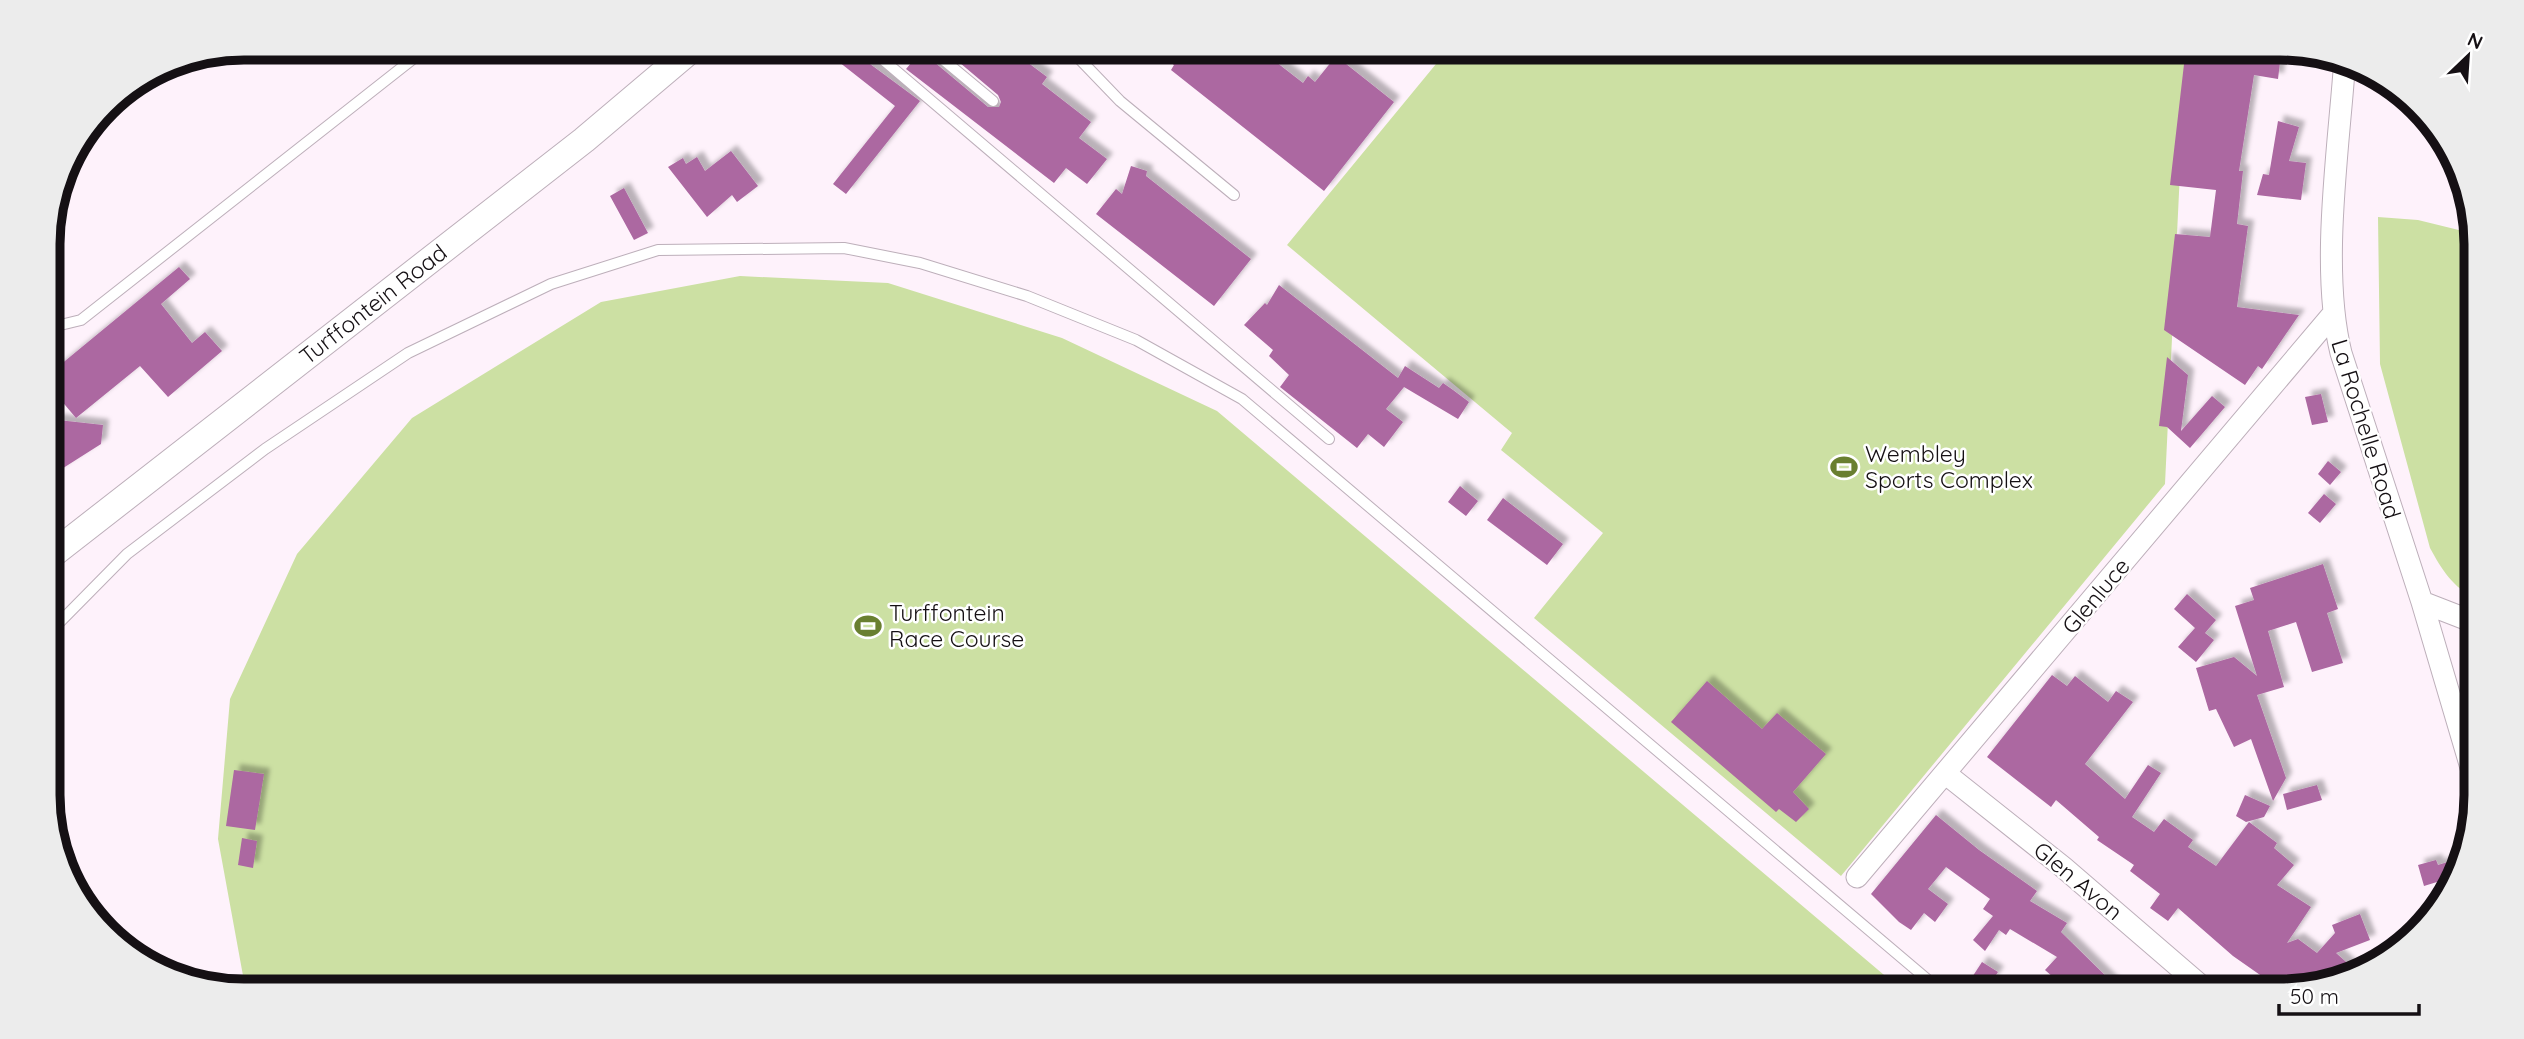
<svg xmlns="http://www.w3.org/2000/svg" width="2524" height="1039" viewBox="0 0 2524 1039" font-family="Quicksand,sans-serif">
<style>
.green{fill:#cce0a3}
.building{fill:#ac67a1;filter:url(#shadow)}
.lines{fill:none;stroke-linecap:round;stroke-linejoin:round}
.service-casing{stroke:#bdafba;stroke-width:12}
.minor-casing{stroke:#bdafba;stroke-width:23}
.tertiary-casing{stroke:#bdafba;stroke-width:28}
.service{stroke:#fff;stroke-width:10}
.minor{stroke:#fff;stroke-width:21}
.tertiary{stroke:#fff;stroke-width:26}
.labels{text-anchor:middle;stroke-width:5;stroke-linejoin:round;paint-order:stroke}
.street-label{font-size:23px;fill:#151014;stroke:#fff}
.poi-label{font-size:23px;fill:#151014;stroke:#fff;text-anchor:start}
.rim{fill:none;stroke:#151014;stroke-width:9}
</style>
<defs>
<filter id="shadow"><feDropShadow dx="6" dy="-6" stdDeviation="2" flood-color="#0004"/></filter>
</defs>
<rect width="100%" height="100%" fill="#fef2fb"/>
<path class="green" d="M1450 47H2186L2165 484 1841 876 1534 618 1603 533 1501 450 1512 433 1287 245Z
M2378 217 2418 220 2475 234 2476 598C2453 588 2442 570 2430 548L2380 364Z
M740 276 888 283 1062 338 1217 411 1903 991 246 992 218 839 230 699 297 554 412 418 601 302Z"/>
<path class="building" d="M820 47H847L920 101 846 194 833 184 895 106Z
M941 47H1026L1019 56 1047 77 1042 84 1091 122 1079 138 1107 159 1087 184 1066 168 1054 183 906 69 921 51 988 107H999L1001 102 998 95Z
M1151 47H1288L1276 62 1303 83 1308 76 1315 82 1336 56 1394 102 1324 191 1171 70 1174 65Z
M2186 47 2289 49 2287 63 2280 62 2278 79 2254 75 2239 171H2243L2237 224 2248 226 2237 307 2299 315 2262 369 2258 366 2245 385 2164 330 2175 234 2210 237 2216 190 2170 185Z
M2278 121 2299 127 2289 161 2306 163 2301 200 2257 195 2263 174 2269 175Z
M731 151 758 186 737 202 732 195 707 217 668 167 683 158 686 164 697 157 705 171Z
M1131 166 1147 171 1146 176 1251 259 1214 306 1096 214 1116 189 1122 194Z
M624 188 648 233 634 240 610 196Z
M179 267 190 279 161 304 192 343 205 332 222 351 168 397 140 366 76 418 49 386 48 375Z
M1279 285 1398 378 1405 366 1439 388 1443 383 1453 390 1469 402 1458 419 1404 387 1386 409 1403 422 1384 447 1368 434 1357 448 1280 387 1289 375 1269 356 1273 350 1244 325 1265 303 1267 305Z
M2167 357 2188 375 2181 431 2212 396 2225 407 2190 448 2167 427 2159 426Z
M2321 394 2328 422 2312 425 2305 397Z
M49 419 103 425 101 444 49 477Z
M2328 461 2341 472 2330 485 2318 474Z
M1460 486 1478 501 1466 516 1448 502Z
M2324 494 2336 504 2320 523 2308 513Z
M1503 498 1563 544 1547 565 1487 520Z
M2323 564 2338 609 2327 613 2343 663 2312 672 2296 622 2268 631 2284 687 2257 695 2286 778 2273 801 2251 739 2234 747 2216 709 2209 711 2196 668 2234 657 2257 676 2235 606 2254 600 2250 588Z
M2187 594 2216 620 2205 633 2214 640 2196 662 2178 647 2195 628 2174 609Z
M2052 675 2067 686 2075 676 2108 702 2116 691 2133 702 2085 764 2125 799 2148 765 2161 773 2132 817 2154 832 2164 819 2193 840 2188 847 2216 866 2249 822 2277 843 2274 848 2294 865 2277 885 2311 907 2287 943 2298 939 2317 953 2335 933 2332 925 2360 914 2370 940 2336 953 2354 969 2293 991H2283L2233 956 2178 908 2168 921 2150 908 2160 894 2130 871 2134 865 2097 840 2099 837 2056 800 2051 807 1987 757Z
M1707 681 1762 729 1777 713 1826 754 1793 792 1809 809 1796 822 1779 809 1776 812 1671 722Z
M234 770 264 774 255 830 226 826Z
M2317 785 2322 800 2287 810 2283 794Z
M2245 795 2270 806 2264 817 2246 822 2236 816Z
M1936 815 1979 850 2037 891 2030 901 2067 923 2061 932 2121 991H2045L2054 978 2045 970 2057 957 2010 929 2006 935 1999 930 1985 951 1973 940 1993 916 1983 909 1990 899 1946 867 1928 889 1948 904 1935 922 1924 913 1911 930 1899 922 1871 894Z
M242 838 257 841 253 868 238 865Z
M2467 856 2453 877 2424 886 2418 865 2436 860 2438 865Z
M1982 962 1998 972 1985 991H1978L1967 985Z"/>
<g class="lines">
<defs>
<path id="service" d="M868 47 1329 439
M928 47 993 101
M1068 47 1120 101 1234 195
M48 328 81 320 428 47
M50 632 127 554 265 449 408 353 551 284 658 250 844 248 920 263 1027 296 1136 340 1242 399 1941 991"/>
<path id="minor" d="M2345 58C2339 147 2320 268 2341 353L2422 602 2477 788
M2422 602 2476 623
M1946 774 2063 867 2207 991
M1857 877 2333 314"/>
<g id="tertiary">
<path id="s1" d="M49 557 584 140 694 47"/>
</g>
</defs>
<use href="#service" class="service-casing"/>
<use href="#minor" class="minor-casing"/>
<use href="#tertiary" class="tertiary-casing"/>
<use href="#service" class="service"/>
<use href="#minor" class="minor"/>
<use href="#tertiary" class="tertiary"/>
</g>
<defs>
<symbol id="stadium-bare" viewBox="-9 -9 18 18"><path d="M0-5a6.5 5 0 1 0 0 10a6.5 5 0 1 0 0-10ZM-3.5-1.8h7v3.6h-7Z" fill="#697f30" stroke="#fff" stroke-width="2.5" paint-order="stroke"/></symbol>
</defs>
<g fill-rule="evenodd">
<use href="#stadium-bare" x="1825" y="448" width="38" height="38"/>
<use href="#stadium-bare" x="849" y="607" width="38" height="38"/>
</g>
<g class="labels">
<g class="street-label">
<text dy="8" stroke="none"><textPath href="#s1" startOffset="411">Turffontein Road</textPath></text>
<text transform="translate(2366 429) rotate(73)" y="8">La Rochelle Road</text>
<text transform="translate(2096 596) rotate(-50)" y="8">Glenluce</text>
<text transform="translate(2078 881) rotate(40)" y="8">Glen Avon</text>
</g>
<g class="poi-label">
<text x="1865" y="462">Wembley<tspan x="1865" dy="26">Sports Complex</tspan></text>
<text x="889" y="621">Turffontein<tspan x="889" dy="26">Race Course</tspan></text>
</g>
</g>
<path d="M0 0H2524V1039H0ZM244 60H2280A184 184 0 0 1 2464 244V795A184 184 0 0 1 2280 979H244A184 184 0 0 1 60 795V244A184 184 0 0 1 244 60Z" fill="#ececec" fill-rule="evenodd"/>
<path class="rim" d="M244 60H2280A184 184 0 0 1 2464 244V795A184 184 0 0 1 2280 979H244A184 184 0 0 1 60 795V244A184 184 0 0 1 244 60Z"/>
<g transform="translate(2468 56) rotate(25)" stroke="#ffffff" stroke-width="5" paint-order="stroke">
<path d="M0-5L12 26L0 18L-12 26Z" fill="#151014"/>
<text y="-10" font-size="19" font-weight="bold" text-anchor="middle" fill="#151014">N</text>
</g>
<path d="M2279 1004v10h140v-10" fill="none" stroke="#151014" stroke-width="3.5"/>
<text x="2290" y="1004" font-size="21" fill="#151014" stroke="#ffffff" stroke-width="5" paint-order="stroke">50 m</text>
</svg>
